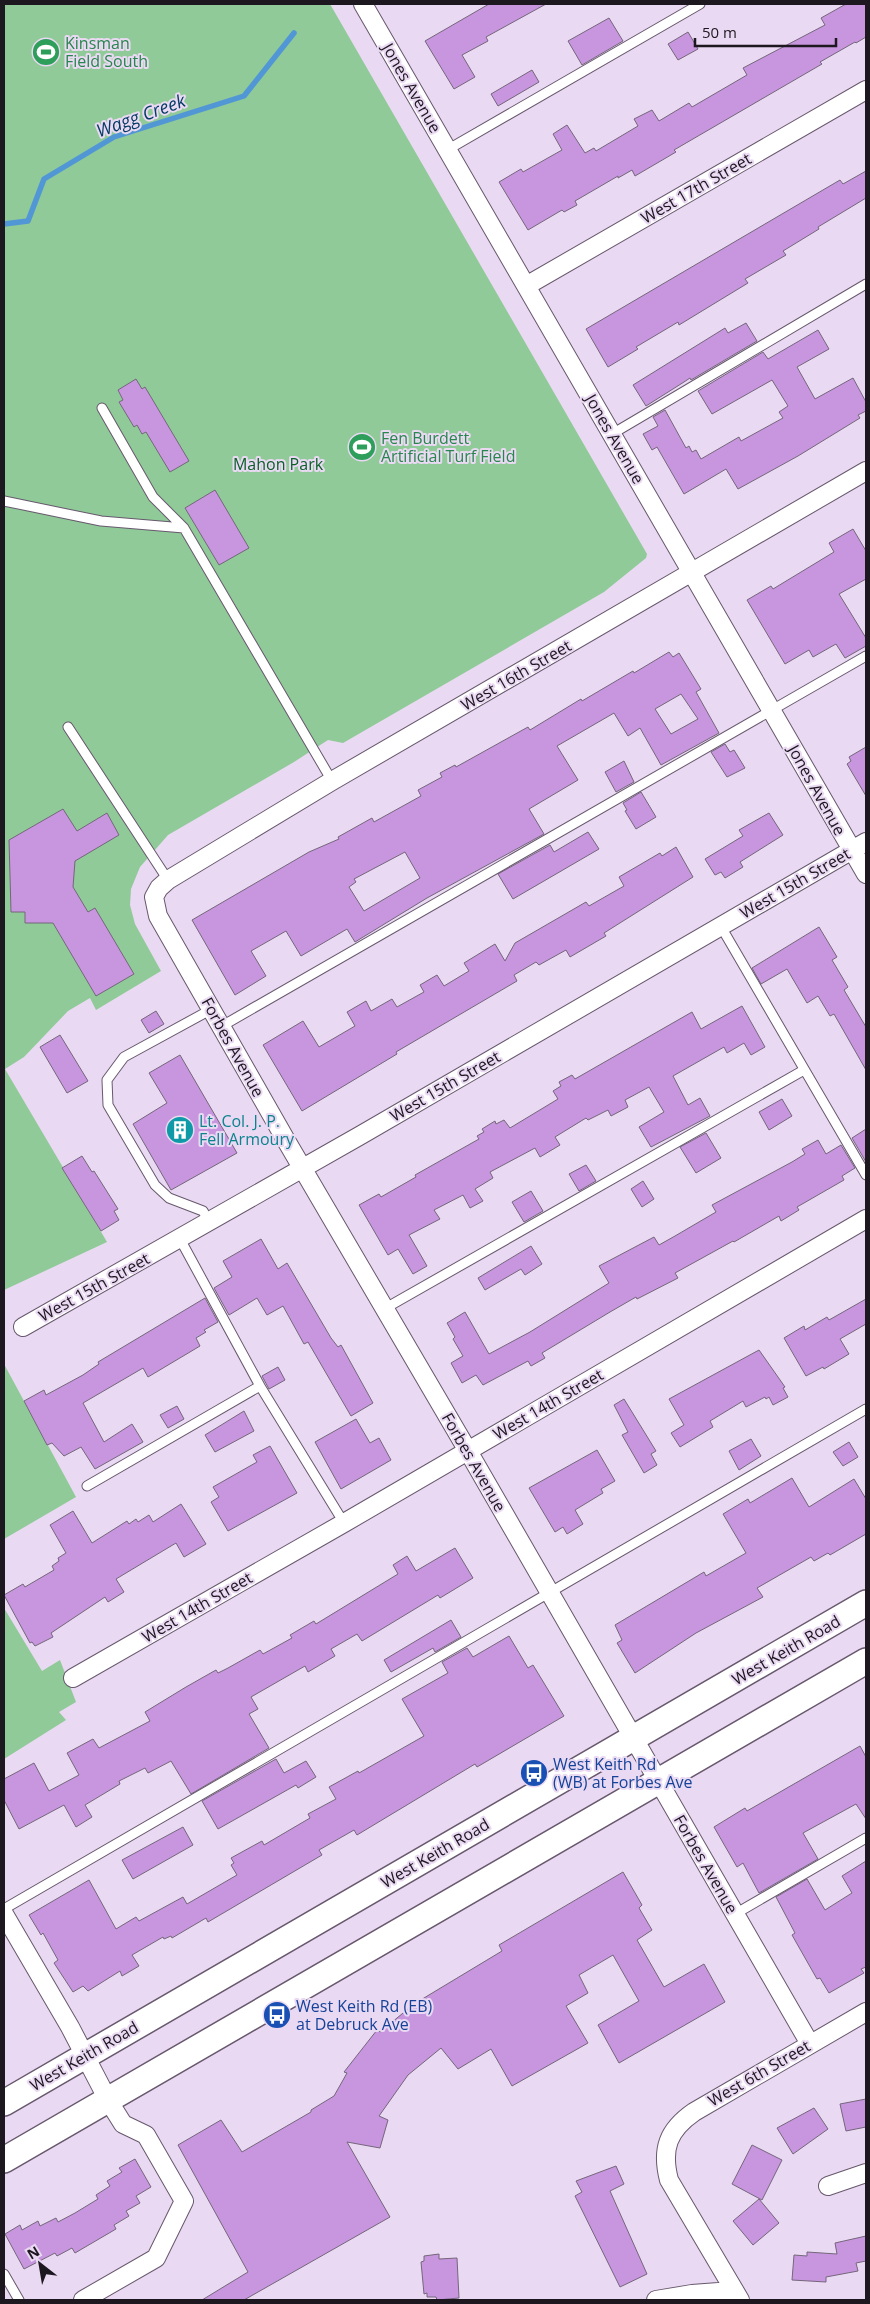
<svg xmlns="http://www.w3.org/2000/svg" width="870" height="2304" viewBox="0 0 870 2304" font-family="'Open Sans',sans-serif">
<style>
.green{fill:#8fca98}
.lines{fill:none;stroke-linecap:round;stroke-linejoin:round}
.stream{stroke:#5297d5;stroke-width:5.5}
.building{fill:#c896df;stroke:#74667b;fill-rule:evenodd}
.service-casing{stroke:#67586d;stroke-width:11}
.minor-casing{stroke:#67586d;stroke-width:20}
.secondary-casing{stroke:#67586d;stroke-width:28}
.service{stroke:#fff;stroke-width:9}
.minor{stroke:#fff;stroke-width:18}
.secondary{stroke:#fff;stroke-width:25}
.labels{text-anchor:middle;stroke-width:4;stroke-linejoin:round;paint-order:stroke}
.leisure-label{font-size:16px;fill:#27864d;stroke:#ead9f2;text-anchor:start}
.street-label{font-size:16px;fill:#1d1720;stroke:#ead9f2}
.park-label{font-size:16px;fill:#0a6028;stroke:#ead9f2}
.culture-label{font-size:16px;fill:#0d838f;stroke:#ead9f2;text-anchor:start}
.transit-label{font-size:16px;fill:#164399;stroke:#ead9f2;text-anchor:start}
.water-label{font-size:18px;font-style:italic;fill:#043b63;stroke:#ead9f2}
</style>
<rect width="100%" height="100%" fill="#ead9f2"/>
<path class="green" d="M4 4H330L647 554 646 558 604 592 343 743 328 740 294 762 168 835 140 867 131 889 130 905 135 924 161 971 96 1010 90 998 68 1011 24 1057 5 1069 107 1242 4 1290Z
M4 1364 76 1497 4 1539Z
M4 1608 42 1671 60 1660 76 1702 59 1712 66 1720 4 1759Z"/>
<g class="lines">
<path class="stream" d="M4 224 28 221 44 179 114 137 244 96 294 33"/>
</g>
<path class="building" d="M489 4H546L486 37 488 41 462 55 475 77 454 89 425 41Z
M846 4H866V37L856 43 855 42 820 62 822 64 674 150 676 152 635 176 632 170 618 178V176L575 201 577 205 564 212 562 210 528 230 499 182 521 169 523 172 562 150 553 134 567 125 585 153 594 148 596 151 638 126 634 119 652 110 659 121 689 103 692 107 747 75 743 68 825 25 821 18Z
M609 18 623 41 582 65 568 41Z
M688 32 698 49 678 60 668 44Z
M532 70 539 82 498 106 491 94Z
M866 171V198L818 227 819 229 783 251 786 255 745 279 748 283 679 325 678 322 636 347 638 349 608 367 586 329 840 180 843 184Z
M746 323 757 341 691 380 690 378 684 382 646 406 633 385 725 328 728 333Z
M818 330 829 349 797 367 815 399 853 378 866 402V411L858 415 860 418 798 456 738 489 726 469 684 494 657 447 652 450 643 434 658 426 653 417 665 410 686 448 689 446 692 452 696 450 701 459 739 437 741 441 783 418 779 412 788 406 772 380 712 414 698 391 763 352 768 359Z
M136 379 142 389 145 387 189 461 170 472 146 432 142 434 137 425 134 427 119 402 123 400 118 390Z
M215 490 249 548 219 565 185 508Z
M853 529 866 551V579L839 594 866 638V646L845 658 836 644 813 657 809 650 785 664 747 600 771 586 773 589 834 552 829 543Z
M669 652 673 657 679 653 701 689 696 692 719 733 661 765 640 728 628 736 614 713 557 746 578 780 529 809 544 834 427 898 355 942 347 929 301 956 286 931 251 951 266 976 235 995 192 920 309 852 339 839 338 837 372 818 374 822 421 796 418 790 442 777 440 773 455 765 456 767 528 727 530 730 581 699 582 701 633 671 634 673ZM681 694 698 719 671 734 655 709ZM405 852 420 878 364 911 349 887 356 882 354 879Z
M725 744 730 752 734 750 745 768 727 777 711 752Z
M866 747V796L847 764 851 761 849 757Z
M624 761 634 782 616 792 605 772Z
M641 792 656 817 636 829 625 811 627 810 623 803Z
M63 809 77 831 107 813 119 835 75 861 73 887 88 912 95 908 134 974 96 996 53 923H25V912H11L9 840Z
M769 813 783 835 740 862 743 867 725 878 721 872 715 875 705 859 743 836 739 830Z
M588 832 599 849 513 899 498 874 550 845 554 852Z
M676 847 693 877 604 933 606 936 570 957 566 950 539 965 536 962 514 975 517 981 396 1052 397 1054 302 1111 263 1045 303 1021 319 1047 355 1026 347 1012 366 1001 371 1011 392 999 397 1007 424 992 420 985 437 975 444 986 469 971 464 963 495 944 505 961 515 943 586 902 589 906 624 886 619 877 660 853 662 856Z
M819 927 837 957 832 960 848 987 844 990 866 1027V1070L834 1014 830 1016 818 996 807 1003 787 969 761 984 752 968Z
M742 1006 765 1047 751 1055 744 1043 727 1053 724 1047 673 1076 688 1105 700 1098 710 1116 651 1147 639 1127 664 1112 649 1087 625 1100 628 1107 611 1116 608 1110 588 1120 586 1118 555 1137 560 1145 540 1157 535 1148 490 1172 493 1178 475 1189 483 1201 470 1208 463 1195 434 1210 440 1219 409 1235 427 1266 413 1274 398 1249 388 1255 359 1205 379 1194 381 1197 416 1177 415 1175 479 1139 477 1136 484 1132 482 1129 495 1121 496 1124 504 1120 510 1128 558 1099 553 1091 561 1086 559 1082 572 1075 575 1079 692 1012 701 1029Z
M156 1011 164 1024 149 1033 141 1020Z
M60 1035 88 1081 67 1093 40 1047Z
M180 1055 237 1153 171 1190 133 1124 167 1103 149 1073Z
M782 1099 792 1116 769 1130 759 1112Z
M866 1129V1162L852 1138Z
M706 1133 721 1158 696 1173 680 1147Z
M818 1140 826 1154 841 1145 855 1168 842 1176 844 1180 797 1207 799 1210 781 1221 779 1216 734 1242 733 1241 675 1273 678 1278 637 1299 636 1297 610 1312 542 1353 545 1358 531 1366 528 1361 483 1385 476 1375 462 1383 451 1363 463 1356 453 1339 455 1337 447 1323 465 1312 489 1354 530 1332 609 1283 599 1266 654 1237 659 1245 675 1236 716 1212 712 1205 792 1162 805 1154 802 1149Z
M82 1156 92 1172 94 1171 118 1209 114 1211 119 1220 101 1231 62 1168Z
M586 1165 596 1181 579 1191 569 1174Z
M643 1181 654 1199 642 1207 631 1189Z
M531 1191 543 1211 524 1222 512 1202Z
M261 1239 278 1269 287 1263 331 1338 338 1347 341 1345 373 1403 351 1416 308 1342 304 1344 283 1306 267 1315 257 1298 229 1315 214 1288 232 1277 223 1261Z
M531 1246 542 1264 525 1275 521 1269 485 1290 478 1278Z
M205 1298 218 1322 204 1330 206 1332 196 1338 200 1346 148 1377 143 1368 83 1403 104 1442 132 1424 143 1442 95 1469 81 1447 64 1456 52 1443 47 1445 24 1401 44 1390 46 1395 83 1375 99 1364 98 1362Z
M866 1299V1324L840 1339 849 1354 824 1369 823 1367 806 1376 784 1338 804 1326 805 1330 827 1317 829 1320Z
M759 1350 785 1387 783 1388 788 1397 773 1405 769 1397 766 1399 765 1397 746 1407 743 1401 710 1421 713 1427 680 1447 671 1433 684 1425 669 1399Z
M278 1367 285 1380 269 1389 262 1376Z
M624 1399 656 1451 651 1454 657 1465 644 1473 622 1435 628 1432 614 1405Z
M177 1406 184 1419 168 1428 160 1415Z
M244 1411 254 1431 215 1452 205 1435Z
M356 1419 370 1443 379 1438 391 1460 341 1489 315 1442Z
M751 1439 761 1456 739 1470 729 1451Z
M849 1442 858 1457 843 1466 833 1452Z
M270 1446 297 1493 228 1531 211 1502 219 1497 213 1487 257 1462 253 1455Z
M597 1450 615 1481 601 1489 603 1493 575 1510 583 1524 567 1534 563 1527 555 1532 529 1488Z
M792 1478 809 1507 854 1479 866 1499V1534L830 1555 828 1553 814 1561 811 1557 757 1588 763 1597 696 1633 635 1673 617 1643 622 1640 615 1625 704 1572 706 1576 746 1553 723 1514 748 1499 750 1503Z
M181 1504 206 1544 184 1557 176 1543 116 1579 124 1592 108 1602 105 1597 51 1633 53 1637 35 1646 32 1642 30 1643 4 1595 23 1584 25 1587 54 1570 52 1566 59 1561 58 1558 66 1553 50 1525 73 1511 92 1543 127 1521 129 1524 136 1519 138 1522 149 1515 153 1522Z
M455 1548 473 1578 440 1598 438 1595 362 1641 357 1634 331 1649 335 1656 308 1672 305 1666 251 1697 258 1709 249 1714 269 1748 191 1794 171 1761 148 1773 145 1768 119 1781 120 1784 85 1805 92 1817 76 1827 64 1805 19 1829 4 1800V1779L34 1763 49 1791 79 1775 67 1753 93 1739 99 1748 150 1721 145 1712 186 1687 216 1670 218 1673 228 1668 260 1650 263 1654 292 1638 290 1635 314 1621 316 1624 398 1574 393 1565 407 1556 416 1571Z
M451 1620 461 1637 435 1652 433 1648 391 1672 384 1660Z
M509 1636 528 1668 533 1665 564 1716 477 1767 475 1764 357 1835 354 1830 319 1850 322 1855 208 1922 206 1918 172 1938 171 1936 164 1939 163 1937 132 1955 139 1966 122 1976 120 1971 88 1991 83 1986 73 1992 54 1963 58 1960 43 1933 41 1935 29 1915 89 1880 116 1929 136 1917 139 1921 183 1897 187 1904 237 1875 231 1865 234 1863 231 1858 262 1841 264 1845 310 1818 308 1814 336 1799 329 1787 358 1771 359 1773 424 1736 402 1699 448 1673 442 1662 467 1648 473 1657Z
M860 1746 866 1757V1819L856 1804 803 1833 818 1859 759 1893 743 1863 737 1867 714 1827 745 1808 747 1811Z
M276 1759 284 1773 306 1761 316 1777 298 1788 296 1785 218 1829 202 1801Z
M183 1827 193 1845 133 1879 122 1860Z
M866 1861V1967L861 1969 864 1973 829 1993 820 1978 817 1979 792 1935 795 1933 776 1897 807 1879 825 1910 852 1893 842 1876Z
M623 1872 642 1905 639 1908 652 1930 637 1940 664 1987 704 1964 725 2002 619 2063 598 2025 639 2001 613 1955 579 1975 588 1993 566 2006 588 2043 512 2086 491 2049 458 2069 441 2048 408 2075 379 2116 388 2120 380 2148 347 2142 390 2217 244 2300H202L248 2272 178 2145 221 2120 242 2152 311 2112V2110L334 2096 347 2073 344 2072 377 2030 380 2032 414 2004 502 1951 499 1945Z
M866 2099V2127L846 2131 840 2104Z
M814 2108 828 2129 793 2154 777 2128Z
M752 2145 782 2160 762 2200 732 2184Z
M135 2159 151 2187 136 2196 140 2203 126 2211 129 2216 114 2225 116 2229 75 2253 72 2248 57 2256 55 2253 24 2269 5 2234 20 2225 22 2230 38 2221 40 2226 56 2218 58 2222 75 2213 98 2199 96 2195 110 2186 107 2181 122 2172 119 2168Z
M616 2166 624 2184 610 2191 647 2274 620 2287 575 2196 582 2192 576 2181Z
M759 2199 779 2223 753 2245 733 2221Z
M866 2236V2261L856 2263 858 2271 826 2277V2282L792 2280 794 2255 807 2256V2252L837 2254 835 2243Z
M439 2254V2259L457 2258 459 2298 437 2300 436 2297H427V2293L424 2294 421 2262 424 2261V2256Z"/>
<g class="lines">
<defs>
<path id="service" d="M447 150 700 4
M102 408 153 497 184 528 332 781
M612 434 866 284
M4 501 101 521 184 528
M68 727 168 880
M720 925 866 1175
M222 1026 866 656
M209 1222 203 1211 169 1198 155 1185 108 1105 107 1080 124 1057 212 1009
M180 1239 260 1386 344 1523
M384 1309 804 1070
M87 1486 260 1386
M4 1909 866 1409
M735 1914 866 1838
M4 2274 19 2300"/>
<path id="minor" d="M363 4 866 874
M526 286 866 90
M23 1327 361 1135 866 842
M73 1678 344 1523 866 1219
M4 1914 70 2027 108 2100 123 2124 146 2135 184 2201 156 2258 83 2300
M810 2044 468 1451 287 1142 158 916 154 897 159 888 168 880 332 781 866 471
M828 2186 866 2173
M656 2300 692 2294 732 2291
M740 2300 669 2180C661 2149 668 2130 694 2112L866 2012"/>
<path id="secondary" d="M4 2103 866 1603
M4 2160 866 1661"/>
</defs>
<use href="#service" class="service-casing"/>
<use href="#minor" class="minor-casing"/>
<use href="#secondary" class="secondary-casing"/>
<use href="#service" class="service"/>
<use href="#minor" class="minor"/>
<use href="#secondary" class="secondary"/>
</g>
<defs>
<symbol id="stadium-disc" viewBox="-11 -11 22 22"><circle r="9.5" fill="#2e9e5b" stroke="#ead9f2"/><path d="M0-5a6.5 5 0 1 0 0 10a6.5 5 0 1 0 0-10ZM-3.5-1.8h7v3.6h-7Z" fill="#fff"/></symbol>
<symbol id="building-disc" viewBox="-11 -11 22 22"><circle r="9.5" fill="#0f9aa8" stroke="#ead9f2"/><path d="M-4-6H4V6H1V3H-1V6H-4ZM-2.5-4.3h1.7v1.8h-1.7ZM.8-4.3h1.7v1.8H.8ZM-2.5-1h1.7V.8h-1.7ZM.8-1h1.7V.8H.8Z" fill="#fff"/></symbol>
<symbol id="bus-disc" viewBox="-11 -11 22 22"><circle r="9.5" fill="#1a4fb4" stroke="#ead9f2"/><path d="M-5-6H5V4H4V6H2V4H-2V6H-4V4H-5ZM-3.5-4V0h7V-4ZM-3.5 1.2v1.5H-2V1.2ZM2 1.2v1.5H3.5V1.2Z" fill="#fff"/></symbol>
</defs>
<g fill-rule="evenodd">
<use href="#stadium-disc" x="30" y="36" width="32" height="32"/>
<use href="#stadium-disc" x="346" y="431" width="32" height="32"/>
<use href="#building-disc" x="164" y="1114" width="32" height="32"/>
<use href="#bus-disc" x="518" y="1757" width="32" height="32"/>
<use href="#bus-disc" x="261" y="1999" width="32" height="32"/>
</g>
<g class="labels">
<g class="leisure-label">
<text x="65" y="49">Kinsman<tspan x="65" dy="18">Field South</tspan></text>
<text x="381" y="444">Fen Burdett<tspan x="381" dy="18">Artificial Turf Field</tspan></text>
</g>
<g class="street-label">
<text transform="translate(412 88) rotate(60)" y="6">Jones Avenue</text>
<text transform="translate(696 188) rotate(-30)" y="6">West 17th Street</text>
<text transform="translate(615 439) rotate(60)" y="6">Jones Avenue</text>
<text transform="translate(516 675) rotate(-30)" y="6">West 16th Street</text>
<text transform="translate(817 790) rotate(61)" y="6">Jones Avenue</text>
<text transform="translate(795 883) rotate(-30)" y="6">West 15th Street</text>
<text transform="translate(233 1047) rotate(61)" y="6">Forbes Avenue</text>
<text transform="translate(445 1086) rotate(-30)" y="6">West 15th Street</text>
<text transform="translate(94 1287) rotate(-29)" y="6">West 15th Street</text>
<text transform="translate(548 1404) rotate(-30)" y="6">West 14th Street</text>
<text transform="translate(474 1462) rotate(60)" y="6">Forbes Avenue</text>
<text transform="translate(197 1607) rotate(-30)" y="6">West 14th Street</text>
<text transform="translate(786 1650) rotate(-30)" y="6">West Keith Road</text>
<text transform="translate(435 1853) rotate(-30)" y="6">West Keith Road</text>
<text transform="translate(706 1864) rotate(60)" y="6">Forbes Avenue</text>
<text transform="translate(84 2056) rotate(-30)" y="6">West Keith Road</text>
<text transform="translate(759 2073) rotate(-30)" y="6">West 6th Street</text>
</g>
<g class="park-label">
<text x="278" y="470">Mahon Park</text>
</g>
<g class="culture-label">
<text x="199" y="1127">Lt. Col. J. P.<tspan x="199" dy="18">Fell Armoury</tspan></text>
</g>
<g class="transit-label">
<text x="553" y="1770">West Keith Rd<tspan x="553" dy="18">(WB) at Forbes Ave</tspan></text>
<text x="296" y="2012">West Keith Rd (EB)<tspan x="296" dy="18">at Debruck Ave</tspan></text>
</g>
<g class="water-label">
<text transform="translate(141 116) rotate(-20)" y="6">Wagg Creek</text>
</g>
</g>
<rect width="870" height="2304" fill="none" stroke="#1d1720" stroke-width="10"/>
<g transform="translate(40 2264) rotate(329)" stroke="#ead9f2" stroke-width="4" paint-order="stroke">
<path d="M0-4L9 19L0 12L-9 19Z" fill="#1d1720"/>
<text y="-8" font-size="14" font-weight="bold" text-anchor="middle" fill="#1d1720">N</text>
</g>
<path d="M695 38v8h141v-8" fill="none" stroke="#1d1720" stroke-width="2.5"/>
<text x="702" y="38" font-size="15" fill="#1d1720" stroke="#ead9f2" stroke-width="4" paint-order="stroke">50 m</text>
</svg>
